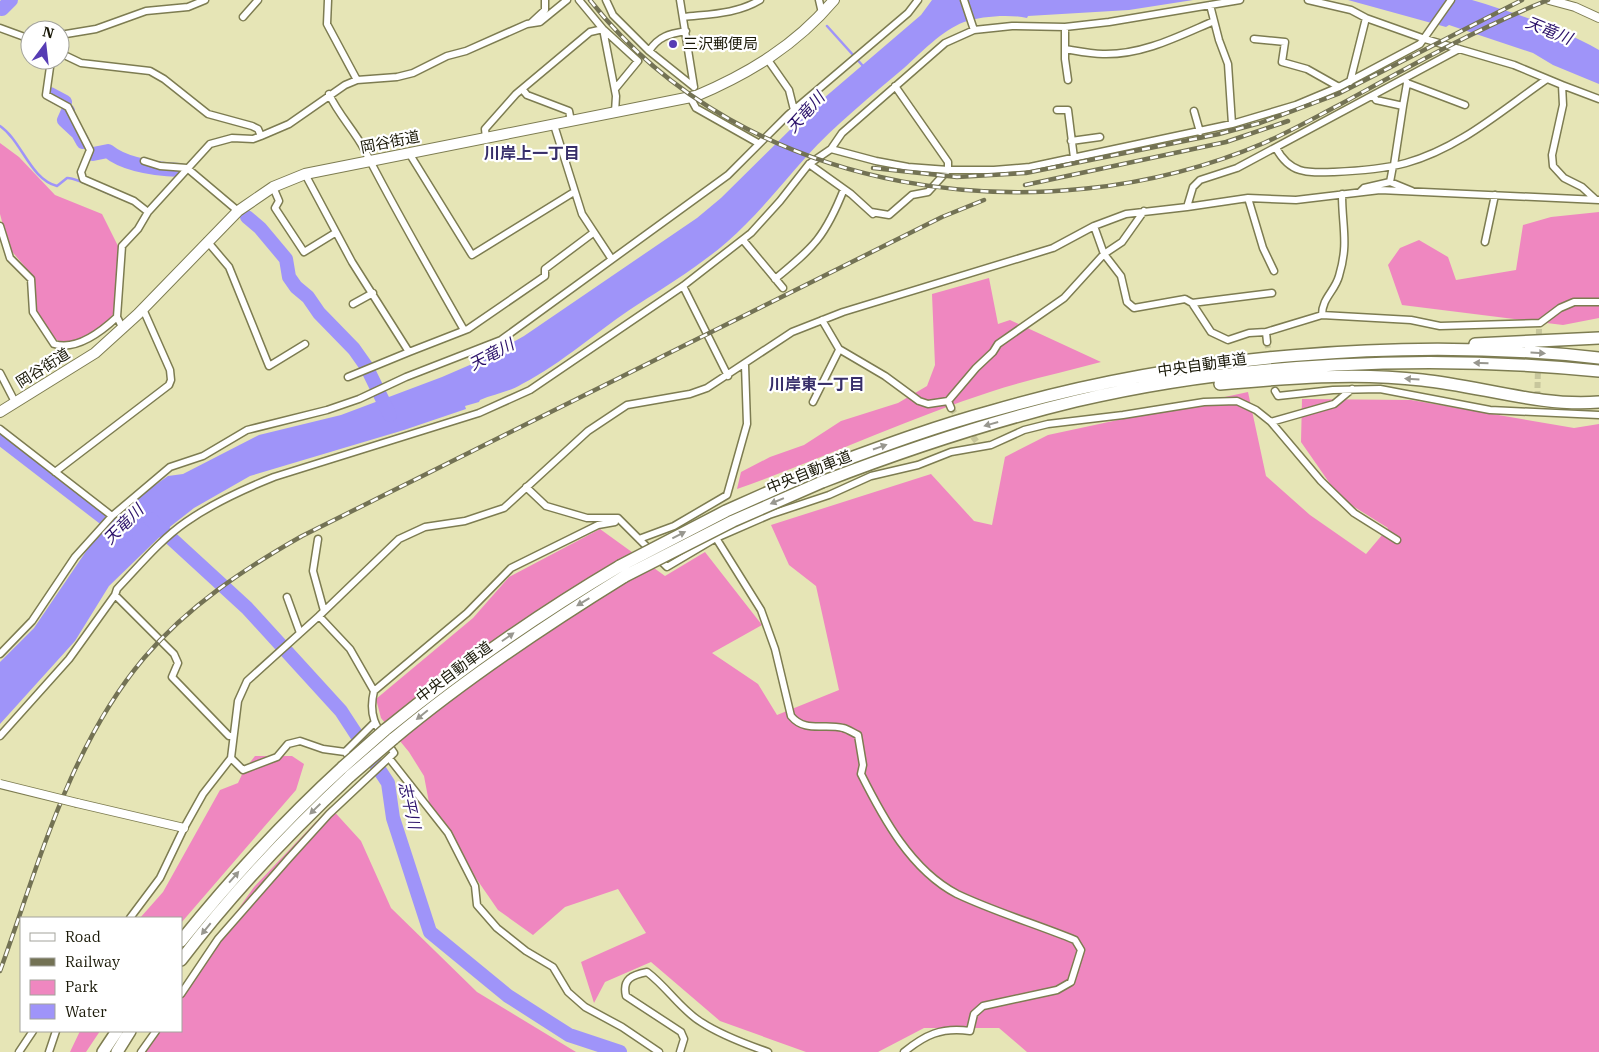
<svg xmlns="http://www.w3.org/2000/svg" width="1599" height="1052" viewBox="0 0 1599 1052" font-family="'IBM Plex Serif','Noto Sans JP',serif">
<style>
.green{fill:#ef87c0}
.water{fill:#9f94f9}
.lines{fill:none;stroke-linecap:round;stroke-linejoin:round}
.stream{stroke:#9f94f9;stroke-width:2.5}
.river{stroke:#9f94f9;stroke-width:14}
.minor-tunnel{stroke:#c7c69c;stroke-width:6;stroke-dasharray:6 3;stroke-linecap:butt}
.minor-casing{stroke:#7d7c51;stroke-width:9}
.tertiary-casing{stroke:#7d7c51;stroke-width:10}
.primary-casing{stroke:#7d7c51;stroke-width:12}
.motorway-casing{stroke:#7d7c51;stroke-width:14}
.minor{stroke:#fff;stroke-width:6}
.tertiary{stroke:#fff;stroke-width:8}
.primary{stroke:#fff;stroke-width:10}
.motorway{stroke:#fff;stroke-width:11}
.rail-casing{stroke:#737254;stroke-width:4.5}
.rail{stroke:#fff;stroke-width:2.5;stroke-dasharray:8;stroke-linecap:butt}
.tertiary-bridge-casing{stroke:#7d7c51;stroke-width:10;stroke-linecap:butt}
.motorway-bridge-casing{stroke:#7d7c51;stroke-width:14;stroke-linecap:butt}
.tertiary-bridge{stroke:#fff;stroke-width:8}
.motorway-bridge{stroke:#fff;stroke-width:11}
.oneway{fill:#98978f}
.poi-dot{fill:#563cb4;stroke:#fff;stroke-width:2}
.labels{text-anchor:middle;stroke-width:4.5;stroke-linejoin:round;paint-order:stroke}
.poi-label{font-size:15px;fill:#191807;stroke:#fff;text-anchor:start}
.street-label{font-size:15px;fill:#191807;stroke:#fff}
.water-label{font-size:16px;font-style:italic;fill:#2b116a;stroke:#fff}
.neighbourhood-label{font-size:16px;font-weight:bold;fill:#372e69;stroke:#fff}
</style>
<rect width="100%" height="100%" fill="#e6e5b6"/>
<path class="green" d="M0 143 19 157 55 195 102 214 118 246 115 312 102 327 75 342 65 343 57 340 46 327 35 309 32 275 9 248 0 214Z
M1599 212V318L1563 325 1402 305 1388 265 1400 248 1419 240 1448 257 1456 280 1516 270 1523 225 1551 217Z
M989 278 998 324 1010 320 1101 362C1064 372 1026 380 990 392 904 420 822 459 737 489L741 472 770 457 804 445 841 421 898 403 927 386 935 365 932 294Z
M1248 392 1266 476 1310 515 1366 554 1388 528 1340 498 1301 442 1302 399 1411 400 1574 428 1599 424V1052H1027L999 1028H924L878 1052H806L720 1021 651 962 605 982 594 1003 581 962 646 933 618 889 565 907 533 935 498 910 431 813 424 776 409 752 381 718 376 699 473 618 509 577 600 529 665 576 705 552 762 625 712 653 758 684 777 715 839 690 816 586 789 565 771 525 931 474 974 521 992 525 1005 457 1048 435Z
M255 756H292L304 764 296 790 181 923V918H140L163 892 220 790 238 783 244 770Z
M330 807 361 841 391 908 477 992 576 1052H139L153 1031H181V990L254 887Z
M80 1031H100L86 1052H70Z"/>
<path class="water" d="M932 0H1193L1129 10 1028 16 1027 18C1010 14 981 16 964 22 941 31 922 52 904 68 871 96 836 124 806 157 780 186 756 217 727 242 699 266 668 285 637 305 598 330 563 363 522 384 509 392 494 394 480 400L479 402 465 406 466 409 404 430 250 476 194 508 171 526 109 586 75 641 0 724V662L34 628 91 544 145 492 168 476 183 474 259 435 341 415 442 377 479 361 524 336 697 218 721 198 810 110 921 15Z
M1348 0H1472C1515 13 1560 28 1599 50V84L1553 65 1533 53 1449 25 1446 27Z"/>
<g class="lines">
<path class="stream" d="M827 26 863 66
M0 126C22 141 30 179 57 186L67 178C77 177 107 194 120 198"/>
<path class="river" d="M2 9 11 0
M50 94 65 102
M68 111 64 120 78 133 83 142
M93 154 108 151C126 166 157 169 180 170
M247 217 260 228 286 259 289 277 296 287 308 297 319 313 354 349 366 366 390 415
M0 438 126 535
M150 519 247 608 341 711 388 783 393 818 430 932 508 996 569 1035 620 1052"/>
<path class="minor-tunnel" d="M1267 342 1275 391
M1537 406 1539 329
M951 408 977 442"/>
<defs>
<path id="minor" d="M328 0 327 24 357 80
M579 0 603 29 638 61 615 89
M606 0 613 15 649 51
M680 0 694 87
M819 0 822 13
M964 0 974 30
M1308 0 1351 10 1366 18 1425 39 1514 65 1562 85 1563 105 1552 155 1553 166 1564 178 1582 187 1595 199
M1210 5 1219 40 1228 64 1232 124
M243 17 258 0
M684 17C710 14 737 14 760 0
M531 23 545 10V0
M1065 27V59L1068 80
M0 28 30 39
M686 31C669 34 659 36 649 51L694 87
M60 35 96 29 146 11 188 7 205 0
M1254 39 1285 42 1282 62 1307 69 1339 87
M1065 49C1077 51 1091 54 1103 54 1143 55 1179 36 1214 21
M60 53 81 63 150 71 164 79 208 114 252 126 258 129 261 136
M51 60 46 95 68 107 90 150 81 172 83 179 134 201 148 212
M768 60 789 90 794 110
M1350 82 1366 18
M1407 83 1465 105
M1562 85 1599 99
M522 89 527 95 569 111 571 121
M329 94C338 114 354 130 364 149 395 210 430 270 464 330
M1373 95 1376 100 1403 106 1407 83 1405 78
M690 97 696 108 758 143
M1057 110H1068L1074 158
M1194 111 1200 132
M554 125 582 214 611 258
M486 138 485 129 516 94 590 32 603 29 616 96 615 112
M1071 141 1100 137
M1276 148C1290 174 1307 173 1334 172 1358 171 1383 169 1406 163 1460 148 1502 110 1547 79
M831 149 876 161 908 167 948 170H994L1030 167 1232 124 1296 105 1339 87 1420 44 1451 0
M409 153 472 255 574 192
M144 161 160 166 187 168 238 211
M809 164 851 194 873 214
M1394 165 1403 106
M1393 166 1390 182 1412 191
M305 174 352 262 409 352 468 329 545 276V269L593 233
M273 187 279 201 275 208 304 252 335 233
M1360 192 1364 188 1390 182
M1248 198 1263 248 1274 271
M1187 207 1193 187 1200 180 1237 168 1459 49
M871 212 889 215 912 195 928 192 948 170V162L895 86
M0 226 10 258 31 279 33 312 54 344C77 351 101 332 117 317
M1094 226 1104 254 1121 276 1127 302 1134 308 1185 299 1192 303 1272 293
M743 240 783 288
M207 241 229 267 269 366 305 344
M1485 242 1495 195
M775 279C814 247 825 237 844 189
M683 286 728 376
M1192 303 1211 332 1228 340 1249 333 1266 332 1322 315 1411 320 1440 326 1540 323 1560 308 1574 302H1599
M353 304 373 293
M1322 315C1322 298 1335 291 1339 276 1349 243 1342 227 1342 194
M822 320 839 349 885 376 919 401 928 404 948 401 976 368 993 352 998 344 1064 298 1104 254 1122 242 1144 211
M123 329 117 317 122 246 138 229 148 212 210 144 232 138 253 139 261 136 289 124 345 85 357 80 397 77 413 73 447 56 466 51 527 24 540 22 567 0
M1266 332 1267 342
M0 373 15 402
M348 377 409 352
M1275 391 1278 396 1333 390 1380 389 1490 410 1599 415
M948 401 951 408
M813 402 839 350
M1271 422 1334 404 1352 389
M0 429 112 516
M55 472 169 385 171 380 170 370 143 309
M526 487 546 506 587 518H618L667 567 716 538 769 515 829 495 871 476 918 465 951 452 991 445 1024 430 1048 424 1123 415 1204 402 1237 401 1256 410 1271 422 1321 481 1354 513 1397 540
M716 538 761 610 775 649 791 716C805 733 824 723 843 728 848 729 853 733 858 735L863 765 861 774C883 818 911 870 957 894 995 912 1036 924 1075 940L1081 950 1071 982 1057 990 983 1006 974 1014 970 1031C941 1027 925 1035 904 1052
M318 539 313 571 324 611
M639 539 674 526 727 495 747 424 745 365
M115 595 174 654 178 663 172 677 229 736H233
M287 597 300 633
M319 616 350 649 374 691
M0 654 32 621 75 557 112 516 170 467 203 456 247 430 327 410 359 399 406 377 501 340 728 175 788 115 908 13 918 0
M0 736 69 659 115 595 117 589C139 566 160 540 186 522 213 503 244 489 274 477L479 413 530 390 683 286 751 233 780 201 809 164 831 149 842 133 945 43 974 30 1012 26 1065 27 1109 22 1240 0
M345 752 374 723
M231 758 243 770 277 757 288 744 300 741 323 749 345 752 352 760
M389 758 448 833 475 886 477 905 497 928 526 951 553 967 568 992 585 1007 622 1027 659 1052
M130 918 160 878 184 828 203 794 231 758 238 701 247 681 319 616 399 539 425 527 465 521 504 508 588 431 627 405 690 394 707 388 792 332 843 312 1053 248 1094 226 1126 214 1187 207 1248 198 1296 200 1380 190 1599 200
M181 994 218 939 289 858 329 814 394 753C379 730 367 719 374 691L467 613 511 568 598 525 615 522
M19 1052 33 1031
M49 1052 56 1031
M141 1052 156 1031
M680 1052 684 1039 681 1032 626 996C622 979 632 975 647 972 667 987 681 1010 701 1022 721 1035 745 1044 768 1052"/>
<path id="tertiary" d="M1549 0 1575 7 1599 18
M77 803 184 828"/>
<path id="primary" d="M0 412 95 353 138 314 238 211 273 187 305 174 696 96C750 73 796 45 834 0"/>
<path id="motorway" d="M1475 344 1599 338
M1220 384C1287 378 1355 372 1422 380 1480 386 1541 407 1599 402
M818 470C875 449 933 427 992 411 1181 356 1404 336 1599 358
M822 482C905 450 989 422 1076 401 1241 362 1431 354 1599 371
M385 730C460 669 537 615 620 566
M393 739C466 678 544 626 625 576
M181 941C231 879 284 821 343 767
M181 960C232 893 289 833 350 776
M103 1052 117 1031
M117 1052 130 1031"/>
</defs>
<use href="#minor" class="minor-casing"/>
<use href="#tertiary" class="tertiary-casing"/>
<use href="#primary" class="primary-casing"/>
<use href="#motorway" class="motorway-casing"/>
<use href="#minor" class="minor"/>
<use href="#tertiary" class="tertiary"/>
<use href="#primary" class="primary"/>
<use href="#motorway" class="motorway"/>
<defs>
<path id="rail" d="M590 0C745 198 1041 238 1264 143 1289 132 1314 118 1339 105 1407 68 1476 29 1548 0
M873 168 957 177 1026 173 1219 134 1260 123 1338 94 1522 0
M1025 185 1226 142 1288 121
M0 971C39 864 69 747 144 658 188 606 244 569 302 536L942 217 984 200"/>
</defs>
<use href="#rail" class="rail-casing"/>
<use href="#rail" class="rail"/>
<defs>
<path id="tertiary-bridge" d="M0 784 77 803"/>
<path id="motorway-bridge" d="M620 566 726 511 818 470
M625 576 733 521 822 482
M343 767 385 730
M350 776 393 739"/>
</defs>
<use href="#tertiary-bridge" class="tertiary-bridge-casing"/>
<use href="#motorway-bridge" class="motorway-bridge-casing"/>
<use href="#tertiary-bridge" class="tertiary-bridge"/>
<use href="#motorway-bridge" class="motorway-bridge"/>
</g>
<defs><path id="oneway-solid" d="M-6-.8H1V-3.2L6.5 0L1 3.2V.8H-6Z" transform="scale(1.25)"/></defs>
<g class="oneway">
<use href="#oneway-solid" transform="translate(1538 353) rotate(3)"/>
<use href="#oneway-solid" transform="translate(1481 363) rotate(-178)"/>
<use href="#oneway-solid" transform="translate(1412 379) rotate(-176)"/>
<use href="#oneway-solid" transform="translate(991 424) rotate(164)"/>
<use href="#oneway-solid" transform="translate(880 447) rotate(-19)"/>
<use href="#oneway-solid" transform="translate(777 501) rotate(157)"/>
<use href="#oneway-solid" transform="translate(679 535) rotate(-27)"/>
<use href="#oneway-solid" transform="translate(583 602) rotate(149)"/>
<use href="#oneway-solid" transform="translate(508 637) rotate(-35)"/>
<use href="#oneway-solid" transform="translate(422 715) rotate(141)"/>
<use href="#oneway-solid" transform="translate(315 809) rotate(136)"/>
<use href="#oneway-solid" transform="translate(234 877) rotate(-49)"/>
<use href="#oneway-solid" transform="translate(206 929) rotate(129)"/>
</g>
<circle class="poi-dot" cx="673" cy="44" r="5"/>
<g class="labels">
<g class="poi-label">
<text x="683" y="49">三沢郵便局</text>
</g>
<g class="street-label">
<text transform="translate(390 142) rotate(-11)" y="5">岡谷街道</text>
<text transform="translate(1202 365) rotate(-8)" y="5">中央自動車道</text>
<text transform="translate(43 368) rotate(-32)" y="5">岡谷街道</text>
<text transform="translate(809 472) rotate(-22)" y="5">中央自動車道</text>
<text transform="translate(454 672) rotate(-37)" y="5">中央自動車道</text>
</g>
<g class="water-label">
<text transform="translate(1549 30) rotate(22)" y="6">天竜川</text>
<text transform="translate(805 112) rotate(-48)" y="6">天竜川</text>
<text transform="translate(491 354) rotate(-28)" y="6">天竜川</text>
<text transform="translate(123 524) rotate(-45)" y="6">天竜川</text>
<text transform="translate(410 805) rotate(77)" y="6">志平川</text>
</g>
<g class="neighbourhood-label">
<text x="532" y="159">川岸上一丁目</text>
<text x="817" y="390">川岸東一丁目</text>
</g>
</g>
<rect x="20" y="917" width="162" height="115" fill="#ffffff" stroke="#a3a39c"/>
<rect x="30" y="933" width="25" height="8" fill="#ffffff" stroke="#a3a39c"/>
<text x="65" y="942" font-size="15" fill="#191807">Road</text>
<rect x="30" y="958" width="25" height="8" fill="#737254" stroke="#a3a39c"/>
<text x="65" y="967" font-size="15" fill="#191807">Railway</text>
<rect x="30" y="980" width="25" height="15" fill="#ef87c0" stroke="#a3a39c"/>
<text x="65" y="992" font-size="15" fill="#191807">Park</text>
<rect x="30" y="1004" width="25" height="15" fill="#9f94f9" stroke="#a3a39c"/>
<text x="65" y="1017" font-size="15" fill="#191807">Water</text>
<g transform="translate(45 45) rotate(15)"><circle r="24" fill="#ffffff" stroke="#a3a39c"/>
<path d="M0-4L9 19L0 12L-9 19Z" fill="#563cb4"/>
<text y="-8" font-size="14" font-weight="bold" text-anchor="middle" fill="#191807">N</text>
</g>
</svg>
